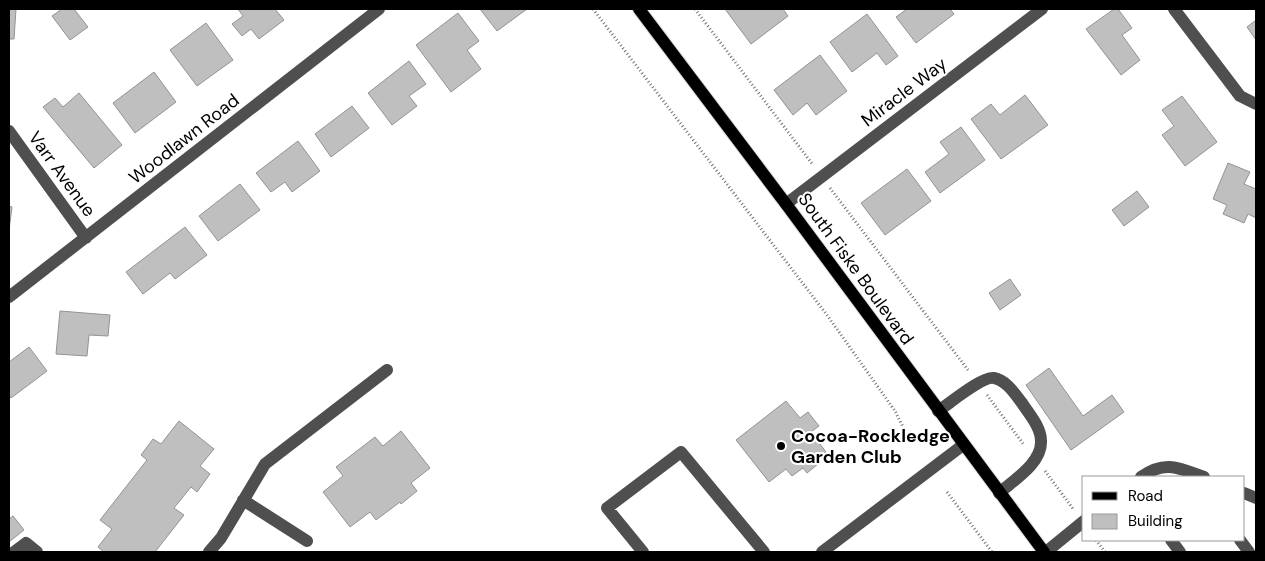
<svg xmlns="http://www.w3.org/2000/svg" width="1265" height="561" viewBox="0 0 1265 561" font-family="'DM Sans',sans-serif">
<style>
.building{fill:#bfbfbf;stroke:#939393}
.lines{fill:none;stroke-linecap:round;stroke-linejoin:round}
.major-casing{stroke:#dbdbdb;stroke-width:14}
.path{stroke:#717171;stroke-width:3;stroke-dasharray:1 2.5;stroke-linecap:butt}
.minor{stroke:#4f4f4f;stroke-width:12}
.major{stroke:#000;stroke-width:12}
.poi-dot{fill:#000;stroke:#fff;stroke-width:2}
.labels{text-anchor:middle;stroke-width:4;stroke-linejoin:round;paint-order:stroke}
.street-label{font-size:18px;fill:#000;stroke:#fff}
.poi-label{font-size:18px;font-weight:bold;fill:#000;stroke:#fff;text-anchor:start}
</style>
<rect width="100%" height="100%" fill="#fff"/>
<path class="building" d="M9 9H16L14 39H9Z
M62 9H74L88 27 70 40 52 16Z
M238 9H275L284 20 259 39 251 29 242 36 232 24 243 16Z
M480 9H527L497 31Z
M725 9H783L788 16 751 44Z
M907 9H950L954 14 916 43 896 17Z
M1114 9H1118L1132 28 1122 35 1140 60 1121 75 1086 29Z
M458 13 479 41 467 50 481 69 451 92 416 45Z
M867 14 898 56 886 65 877 53 852 72 830 42Z
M1256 20V40L1247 27Z
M206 23 233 60 197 86 170 50Z
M820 55 847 91 816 115 807 103 793 115 774 90Z
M409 61 426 84 409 96 417 106 392 125 368 93Z
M154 72 176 102 135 133 113 103Z
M79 93 122 145 94 168 43 107 55 98 63 107Z
M1025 95 1048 125 1001 159 971 119 991 104 1000 115Z
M1182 96 1217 142 1185 166 1162 135 1174 126 1162 110Z
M352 106 369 128 331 157 315 134Z
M961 127 985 160 940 193 925 172 949 154 940 142Z
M298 141 320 171 292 192 285 182 271 192 256 173Z
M1228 163 1250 172 1244 184 1256 189V218L1248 214 1244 223 1223 214 1227 205 1213 199Z
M907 169 931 201 885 235 861 203Z
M240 184 260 210 218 241 199 216Z
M1137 191 1149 207 1124 226 1112 210Z
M9 206 12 207 9 230Z
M185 227 207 255 175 279 170 273 143 294 126 272Z
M1010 279 1021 295 1000 310 989 293Z
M60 311 110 315 108 336 89 335 87 356 56 354Z
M29 347 47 371 11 398 9 395V362Z
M1049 368 1083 416 1112 395 1124 412 1071 450 1026 385Z
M786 401 800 418 808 412 819 426 811 432 826 452 815 460 818 464 807 473 803 468 792 476 786 469 769 482 736 440Z
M179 421 214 449 200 466 210 474 197 492 191 487 174 508 184 515 155 552H104L98 547 112 529 100 520 147 460 141 455 153 439 161 444Z
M401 431 430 468 411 483 417 491 401 504 400 502 376 520 370 512 350 527 323 492 343 476 336 467 375 437 383 446Z
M13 516 24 530 9 542V519Z"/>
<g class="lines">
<defs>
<path id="major" d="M639 9 786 204 1044 552"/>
</defs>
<use href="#major" class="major-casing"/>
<path class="path" d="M593 9 827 315 895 411 909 439
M695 9 813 165
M830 188 968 370
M987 395 1024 445
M1045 471 1074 510
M947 492 992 552
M1096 540 1105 552"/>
<path class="minor" d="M1174 9 1240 96 1256 104
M9 131 86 238
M786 204 1042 9
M9 297 379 9
M938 411C949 404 982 376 994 378 1006 380 1015 394 1022 403 1029 414 1041 427 1041 441 1042 463 1014 480 999 493
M1141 477C1165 460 1179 468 1204 477
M1244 493 1256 498
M243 500 307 541
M1171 540 1180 552
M1240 540 1249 552
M14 552 26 543 37 552
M209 552 221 538 265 464 387 370
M643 552 607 508 681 452 764 552
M822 552 963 445
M1046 552 1084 521"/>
<use href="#major" class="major"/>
</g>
<circle class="poi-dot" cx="781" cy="446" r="5"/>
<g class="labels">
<g class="street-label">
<text transform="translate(904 92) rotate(-37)" y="6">Miracle Way</text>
<text transform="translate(184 139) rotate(-38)" y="6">Woodlawn Road</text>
<text transform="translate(62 174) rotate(54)" y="6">Varr Avenue</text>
<text transform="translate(856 269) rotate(54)" y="6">South Fiske Boulevard</text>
</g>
<g class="poi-label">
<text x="791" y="442">Cocoa-Rockledge<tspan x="791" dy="21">Garden Club</tspan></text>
</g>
</g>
<rect width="1265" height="561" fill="none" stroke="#000000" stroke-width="20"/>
<rect x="1082" y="476" width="162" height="65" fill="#ffffff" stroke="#999999"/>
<rect x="1092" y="492" width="25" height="8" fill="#000000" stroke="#999999"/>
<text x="1128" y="501" font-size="15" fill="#000000">Road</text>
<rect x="1092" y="514" width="25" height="15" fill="#bfbfbf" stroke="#999999"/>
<text x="1128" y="526" font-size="15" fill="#000000">Building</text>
</svg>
